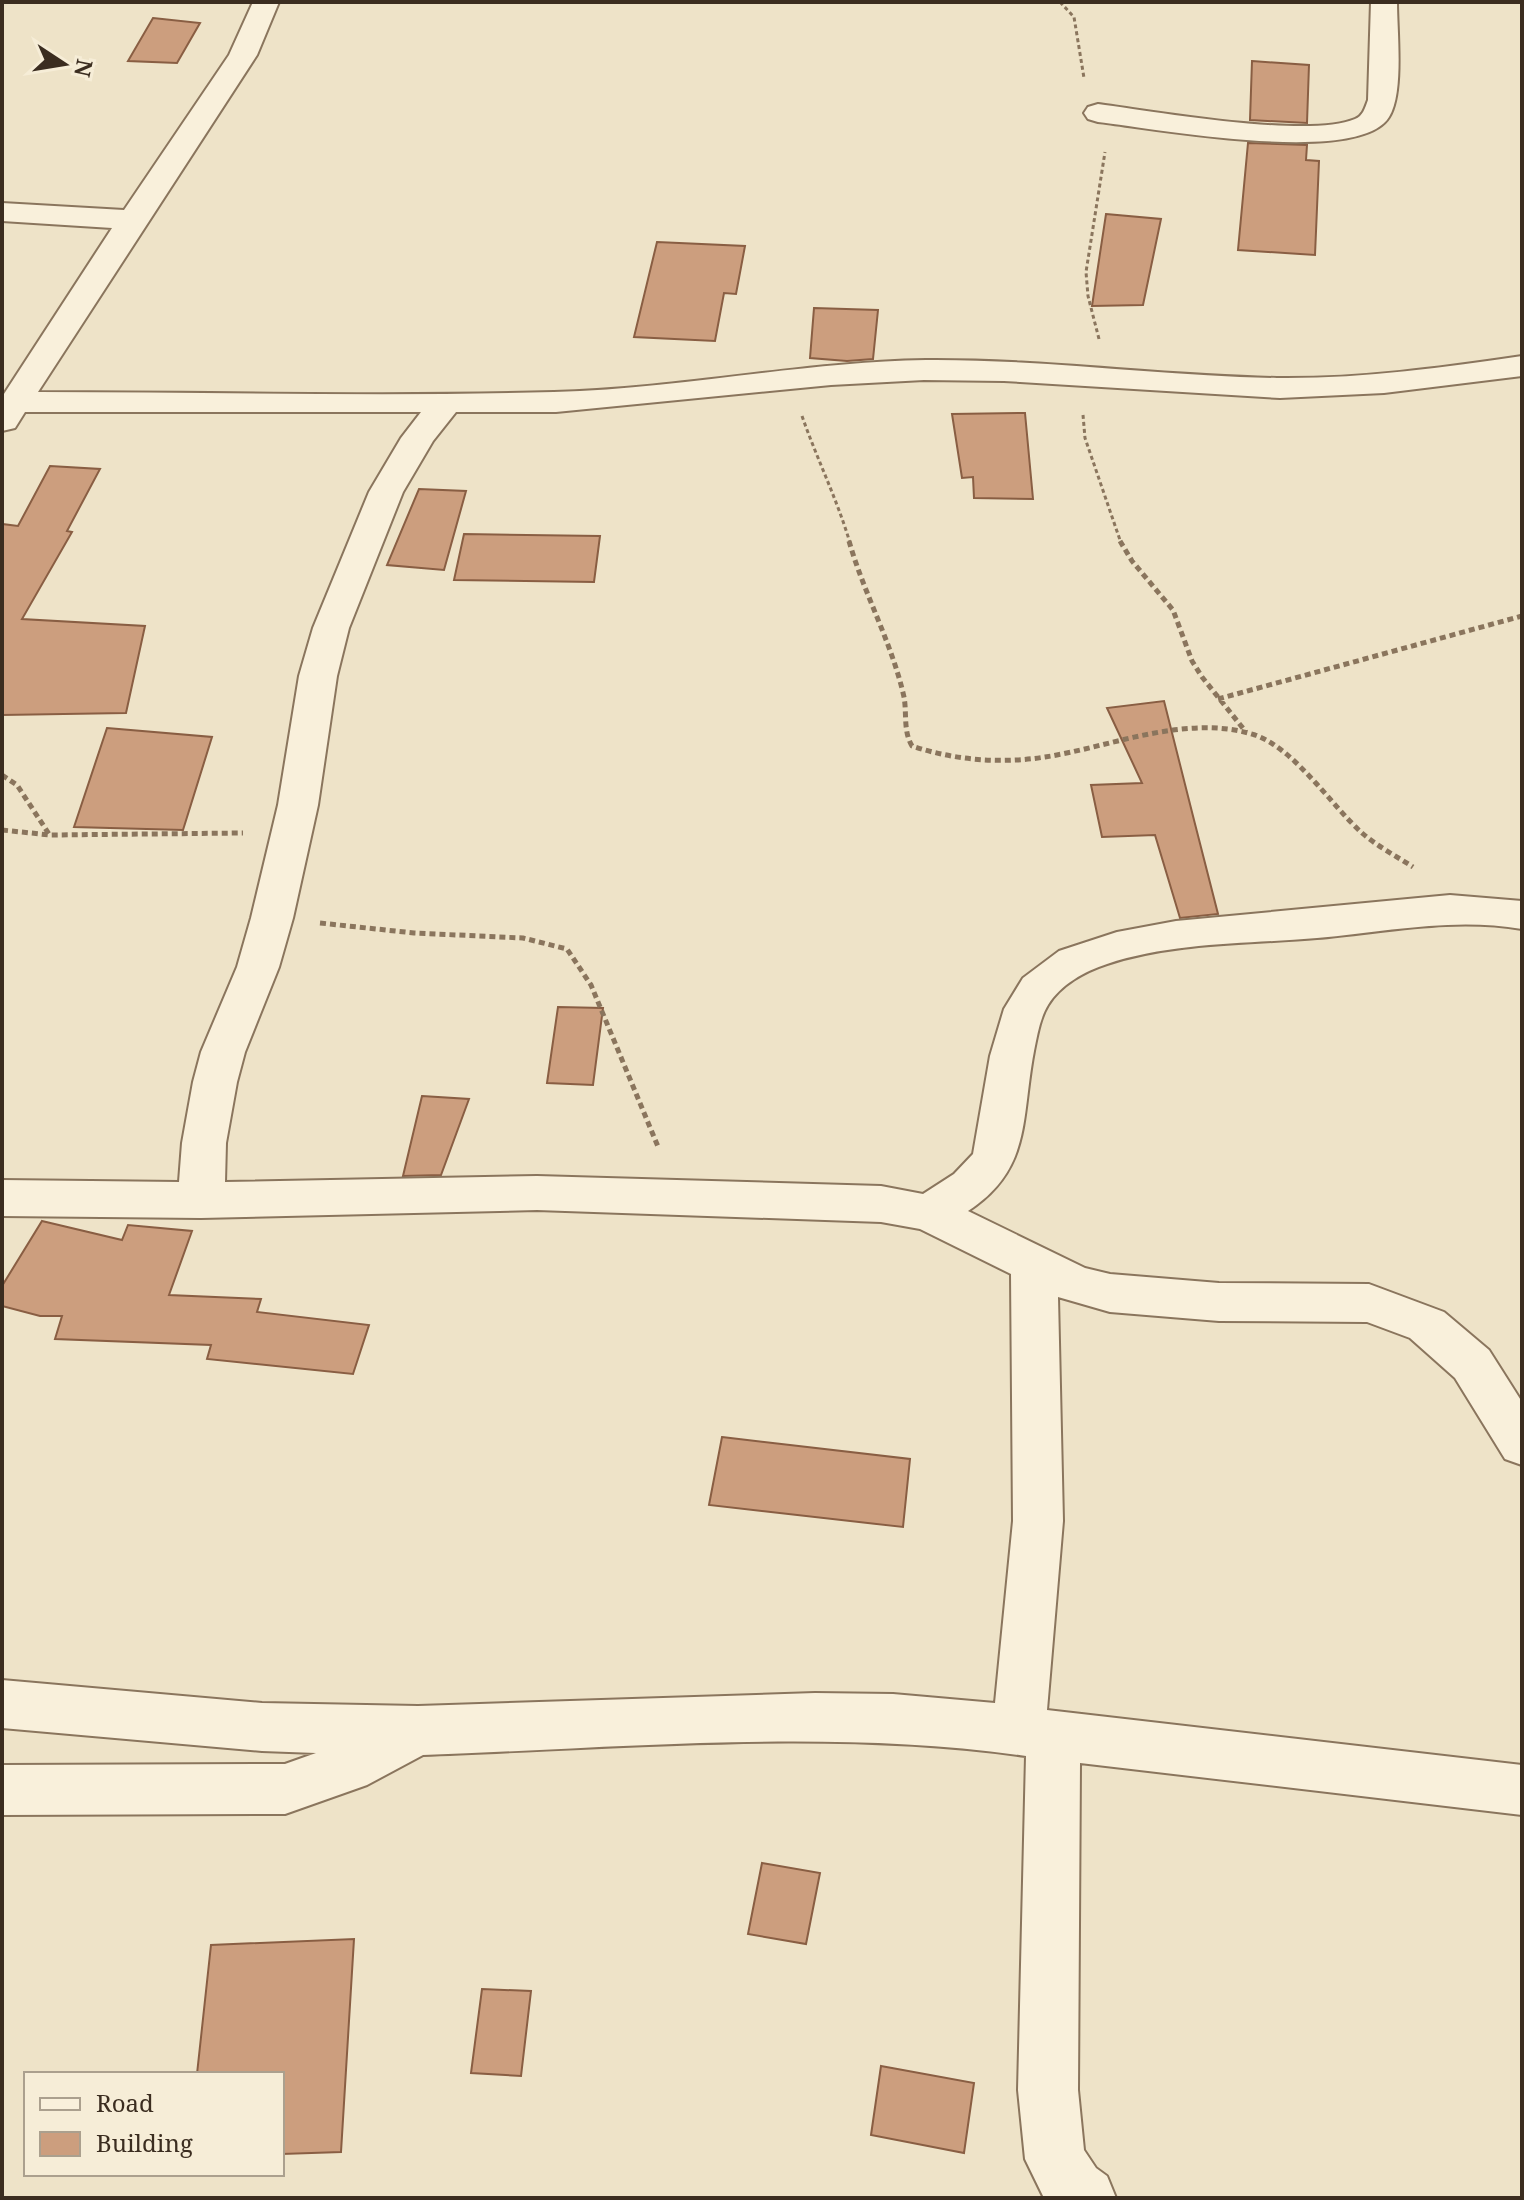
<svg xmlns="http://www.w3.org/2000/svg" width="1524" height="2200" viewBox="0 0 1524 2200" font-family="'Noto Serif',serif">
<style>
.building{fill:#cc9e7e;stroke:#895e43;stroke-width:2}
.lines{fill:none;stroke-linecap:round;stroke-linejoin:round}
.minor-casing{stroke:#8a755d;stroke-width:4}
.path-far1{stroke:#8a755d;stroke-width:3;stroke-dasharray:4 3;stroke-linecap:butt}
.path{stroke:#8a755d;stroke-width:5;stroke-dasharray:6 4;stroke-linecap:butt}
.minor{fill:#f9f0db;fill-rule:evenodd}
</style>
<rect width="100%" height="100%" fill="#eee3c8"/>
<path class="building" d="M153 18 200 23 177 63 128 61Z
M1252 61 1309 65 1307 123 1250 120Z
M1248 143 1307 145 1306 160 1319 161 1315 255 1238 250Z
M1106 214 1161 219 1143 305 1092 306Z
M657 242 745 246 736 294 724 293 715 341 634 337Z
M814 308 878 310 873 359 847 361 810 358Z
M1025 413 1033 499 974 498 973 477 962 478 952 414Z
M50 466 100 469 67 531 72 532 22 619 145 626 126 713 2 715V524L18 526Z
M419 489 466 491 444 570 387 565Z
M464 534 600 536 594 582 454 580Z
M1164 701 1194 820 1218 914 1180 918 1155 835 1102 837 1091 785 1142 783 1107 708Z
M107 728 212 737 183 830 74 827Z
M558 1007 603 1008 593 1085 547 1083Z
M422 1096 469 1099 441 1175 403 1176Z
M42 1221 122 1240 128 1225 192 1231 169 1295 261 1299 257 1312 369 1325 353 1374 207 1359 211 1345 55 1339 62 1316H40L2 1306V1286Z
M722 1437 910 1459 903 1527 709 1505Z
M762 1863 820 1873 806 1944 748 1934Z
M354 1939 341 2152 282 2154V2074H197L211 1945Z
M482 1989 531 1991 521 2076 471 2073Z
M881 2066 974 2083 964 2153 871 2135Z"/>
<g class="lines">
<defs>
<path id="minor" d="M253 2H279L257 55 38 392C210 392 382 397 554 392 678 389 801 362 926 360 1043 359 1159 376 1277 378 1359 379 1441 368 1522 356V376L1384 393 1280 398 1004 381 924 380 831 385 556 412H456L433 441 403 492 349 628 337 676 318 805 293 918 279 967 245 1052 237 1082 226 1143 225 1182 537 1176 881 1186 923 1194 954 1174 973 1154 990 1056 1004 1009 1023 978 1059 951 1117 932 1176 921 1450 895 1522 901V929C1452 917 1387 932 1317 938 1248 944 1173 942 1107 964 1085 971 1060 985 1048 1005 1040 1018 1037 1036 1034 1051 1021 1118 1032 1169 968 1211L1085 1268 1110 1274 1219 1283 1369 1284 1444 1312 1489 1350 1522 1402V1465L1505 1459 1455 1378 1410 1338 1367 1322 1219 1321 1110 1312 1058 1297 1063 1521 1047 1710 1522 1765V1815L1080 1763 1078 2090 1084 2150 1096 2168 1107 2176 1116 2198H1044L1025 2159 1018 2090 1026 1756C830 1728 620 1748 423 1755L367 1785 285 1814 2 1815V1765L285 1764 316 1753 262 1751 2 1728V1680L262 1703 418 1706 815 1693 893 1694 995 1703 1013 1521 1011 1274 920 1229 881 1222 537 1210 201 1218 2 1216V1180L179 1182 182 1143 193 1082 201 1052 237 967 251 918 278 805 299 676 313 628 369 492 401 438 421 412H25L15 428 2 431V397L112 228 2 221V203L124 210 229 55Z
M1371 2H1397C1397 32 1404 93 1389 117 1359 167 1152 128 1098 122L1088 119 1084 113 1088 107 1098 104C1153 111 1308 139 1355 119 1363 116 1365 108 1368 100Z"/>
</defs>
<use href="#minor" class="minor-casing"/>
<path class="path-far1" d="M1060 2 1074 17 1084 78
M1099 339 1088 296 1086 272 1105 152
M1083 415 1085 438 1121 543
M802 416C817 459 837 499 850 543"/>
<path class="path" d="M849 541C864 594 892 643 904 697 907 713 903 731 912 746 954 760 1000 764 1045 757 1111 747 1187 713 1255 735 1295 749 1331 805 1362 833 1377 846 1396 856 1413 867
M1120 541 1132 561 1173 610 1192 661 1202 677 1246 732
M1218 699 1522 616
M2 775 17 785 49 834
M2 830 50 835 243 833
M320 923 414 933 523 938 567 949 591 985 659 1149"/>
<use href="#minor" class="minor"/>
</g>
<rect width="1524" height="2200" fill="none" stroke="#3b2d20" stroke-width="8"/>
<rect x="24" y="2072" width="260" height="104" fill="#f6edd7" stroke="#aba08e" stroke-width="2"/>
<rect x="40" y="2098" width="40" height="12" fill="#f9f0db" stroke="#aba08e" stroke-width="2"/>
<text x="96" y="2112" font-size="24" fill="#3b2d20">Road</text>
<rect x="40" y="2132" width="40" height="24" fill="#cc9e7e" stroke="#aba08e" stroke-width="2"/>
<text x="96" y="2152" font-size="24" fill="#3b2d20">Building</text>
<g transform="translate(64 64) rotate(102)" stroke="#f6edd7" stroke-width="6" paint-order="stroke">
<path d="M0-6L14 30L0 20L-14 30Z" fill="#3b2d20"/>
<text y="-12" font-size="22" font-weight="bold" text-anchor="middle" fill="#3b2d20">N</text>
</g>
</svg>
